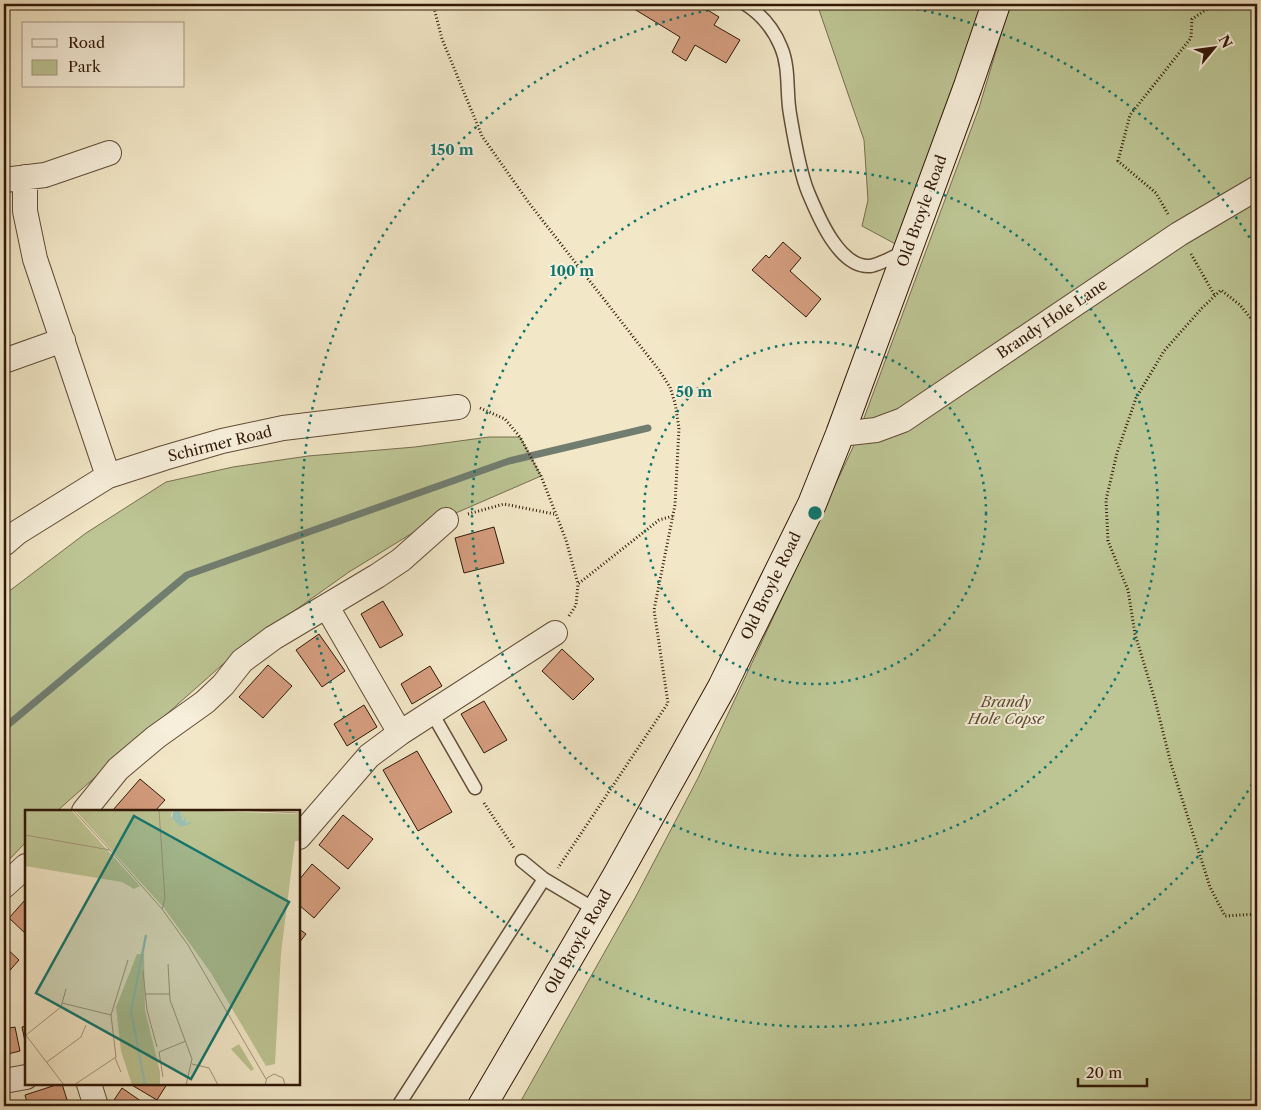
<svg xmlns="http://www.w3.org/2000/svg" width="1261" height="1110" viewBox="0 0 1261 1110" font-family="'Libre Caslon Text',serif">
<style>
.green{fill:#bdc594;stroke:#776e4e}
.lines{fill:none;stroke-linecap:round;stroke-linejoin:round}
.stream{stroke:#717d6f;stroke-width:7}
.building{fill:#d49d7e;stroke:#311807}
.lane-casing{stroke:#614c37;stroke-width:15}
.street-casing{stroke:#614c37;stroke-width:26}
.secondary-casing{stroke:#311807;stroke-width:30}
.path{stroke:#311807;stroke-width:3;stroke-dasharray:1 2.5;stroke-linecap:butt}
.lane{stroke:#f7efdb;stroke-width:12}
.street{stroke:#f7efdb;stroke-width:24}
.secondary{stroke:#f7efdb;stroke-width:28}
.ring{fill:none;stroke:#0f766e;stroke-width:2.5;stroke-dasharray:2.5 5}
.labels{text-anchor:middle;stroke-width:4;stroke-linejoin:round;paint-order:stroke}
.street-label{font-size:15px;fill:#311807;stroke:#f7efdb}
.park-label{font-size:15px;font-style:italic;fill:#5b4c31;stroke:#f7efdb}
.inset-river{fill:none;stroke:#9bc0b4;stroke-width:2.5}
.inset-road{fill:none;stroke:#a5947a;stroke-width:1}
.view{fill:#0f766e;fill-opacity:0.15;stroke:#0f766e;stroke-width:2.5}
.inset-edge{fill:none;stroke:#311807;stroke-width:2.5}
.centre{fill:#0f766e;stroke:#f7efdb;stroke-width:2.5}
.ring-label{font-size:15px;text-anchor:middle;font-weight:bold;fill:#0f766e;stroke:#f7efdb;stroke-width:4;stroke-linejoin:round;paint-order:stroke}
</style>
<rect width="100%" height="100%" fill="#f2e7c7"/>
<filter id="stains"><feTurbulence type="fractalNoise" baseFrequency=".004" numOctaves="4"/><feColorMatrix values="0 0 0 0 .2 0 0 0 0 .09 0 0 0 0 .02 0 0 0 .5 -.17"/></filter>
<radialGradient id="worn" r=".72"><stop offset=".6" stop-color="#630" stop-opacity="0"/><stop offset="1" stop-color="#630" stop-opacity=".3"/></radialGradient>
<path class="green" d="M817 4H983L901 247 862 226 868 200 864 140Z
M1010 4H1257V1099L1240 1106H518L635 898 698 778 854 445 979 108Z
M489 437H520L541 476 419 529 349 572 239 650 57 811H26V842L4 865V595L86 533 166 482 233 467 308 456 415 447Z"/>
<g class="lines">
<path class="stream" d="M4 728 187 575 509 461 648 428"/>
</g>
<path class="building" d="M626 4H682L687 7 689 4H698L719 17 714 25 740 40 726 63 695 45 686 61 672 52 680 37Z
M783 242 801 258 790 271 821 299 806 317 752 270 766 255 769 258Z
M494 527 504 563 464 573 455 538Z
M383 601 403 635 380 648 361 614Z
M319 634 345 671 322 687 296 650Z
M562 649 594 679 573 700 542 671Z
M268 665 292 686 263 718 239 697Z
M430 666 442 686 412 704 401 684Z
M484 701 507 740 484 753 461 714Z
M364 705 377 727 347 746 334 724Z
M417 751 452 812 418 831 383 770Z
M140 779 165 800 155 811H115L113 810Z
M343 815 373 839 348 869 319 845Z
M312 864 340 888 314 918 299 905V880Z
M25 900 26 901V934L9 918Z
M299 929 306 934 299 943Z
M4 946 19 960 4 977Z
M26 1026V1046L22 1027Z
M15 1027 20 1051 4 1055V1029Z
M59 1084H62L69 1106H28L25 1095Z
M130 1084H167L157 1100Z
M122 1088 148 1106H110Z"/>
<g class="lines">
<defs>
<path id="lane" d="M745 4C761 14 774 30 781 47 790 68 786 92 790 114 794 137 799 170 808 192 818 216 839 268 870 266 879 265 897 255 905 251
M432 713 475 788
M522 861 544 879 596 910
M398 1106 544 879"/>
<path id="street" d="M25 177V211L35 259 108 476
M4 180 45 175 109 153
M4 361 63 340
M840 434 876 430 903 420 1179 234 1257 188
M4 544 18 532 108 476 164 458 222 441 283 428 458 407
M327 607 400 733
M84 811 118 769 156 737 205 702 223 685 242 661 273 638 377 576 401 560 446 520
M299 837 369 756 400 733 555 633
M4 886 26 866
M4 1081 26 1077
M89 1084 96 1106"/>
<path id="secondary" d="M482 1106 616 877 722 687 812 504 840 434 968 86 996 4"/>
</defs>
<use href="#lane" class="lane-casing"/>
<use href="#street" class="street-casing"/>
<use href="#secondary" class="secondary-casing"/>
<path class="path" d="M433 4 442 39 482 136 529 203 659 370 670 387 675 403 679 428 675 505 654 610 668 703 558 868
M1168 214 1156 193 1118 161 1130 115 1191 38 1192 19 1210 7 1211 4
M1191 254 1215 296
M1257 326 1240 305 1221 290 1202 308 1164 351 1136 398 1117 453 1106 500 1108 541 1128 590 1135 634 1155 700 1171 764 1210 887 1225 916 1257 914
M480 408 505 419 520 437 541 476 566 540 578 584
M468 514 504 504 554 514
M569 616 576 605 578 584 659 520 673 516
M484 803 514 848"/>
<use href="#lane" class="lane"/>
<use href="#street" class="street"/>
<use href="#secondary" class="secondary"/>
</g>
<g class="ring">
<circle cx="815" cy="513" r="171"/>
<circle cx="815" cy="513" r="343"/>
<path d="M1256 778A514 514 0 1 1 743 4M887 4A514 514 0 0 1 1256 248"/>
</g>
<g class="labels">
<g class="street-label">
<text transform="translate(922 211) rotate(-70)" y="5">Old Broyle Road</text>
<text transform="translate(1052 319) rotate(-34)" y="5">Brandy Hole Lane</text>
<text transform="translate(220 444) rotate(-14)" y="5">Schirmer Road</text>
<text transform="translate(771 586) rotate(-64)" y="5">Old Broyle Road</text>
<text transform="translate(578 942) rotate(-60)" y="5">Old Broyle Road</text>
</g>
<g class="park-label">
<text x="1006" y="707">Brandy<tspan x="1006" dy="17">Hole Copse</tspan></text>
</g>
</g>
<g transform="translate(25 810)">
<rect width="275" height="275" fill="#f2e7c7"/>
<path d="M0 0H46L115 76 109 79 97 72 0 56ZM50 0H148L146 6 156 14 162 13 158 11 155 0 275 4V31H270L256 143 250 254 241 256 186 163 139 98ZM112 144H119L120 200 135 262V275H107L96 241 91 197ZM214 234 229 259 226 261 206 239Z" fill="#bdc594"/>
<path d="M148 0H155L158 11 160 6 161 13 167 12 165 14 156 17 147 8Z" fill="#9bc0b4"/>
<path class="inset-river" d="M120 275 106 201 121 125"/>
<path class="inset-road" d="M48 0 85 40M134 0 140 89 137 99M212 0 275 3M0 25 85 40 137 99 163 135 241 269M143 154 145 190 167 249 161 275M118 161 122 200 132 237M121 184H145M37 193 86 205M0 224 39 275M1 225 36 197 41 179M90 248 96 262M22 252 56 227 61 215M167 254 184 258 193 275M138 267 134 242 161 231M49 275 91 247 86 205 103 150M240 275 242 268 249 264 258 268 260 275"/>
<path class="view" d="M109 6 264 92 166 269 11 183Z"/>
<rect width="275" height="275" class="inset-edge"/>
</g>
<circle cx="815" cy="513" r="8" class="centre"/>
<g class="ring-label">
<text x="452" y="155">150 m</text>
<text x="572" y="276">100 m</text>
<text x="694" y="397">50 m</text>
</g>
<rect width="1261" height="1110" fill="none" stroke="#f2e7c7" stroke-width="20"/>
<rect x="5" y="5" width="1251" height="1100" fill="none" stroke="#311807" stroke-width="2.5"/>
<rect x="10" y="10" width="1241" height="1090" fill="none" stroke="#311807"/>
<rect x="22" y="22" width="162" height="65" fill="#f7efdb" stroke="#a89986"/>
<rect x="32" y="39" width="25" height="8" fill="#f7efdb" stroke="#a89986"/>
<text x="68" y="48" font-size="15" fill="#311807">Road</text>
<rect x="32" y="60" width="25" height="15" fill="#bdc594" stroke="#a89986"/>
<text x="68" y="72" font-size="15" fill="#311807">Park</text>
<g transform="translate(1214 48) rotate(61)" stroke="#f7efdb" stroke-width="4" paint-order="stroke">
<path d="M0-4L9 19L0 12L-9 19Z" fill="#311807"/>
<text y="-8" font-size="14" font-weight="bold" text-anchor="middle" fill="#311807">N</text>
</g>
<path d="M1078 1078v8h69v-8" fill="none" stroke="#311807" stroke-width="2.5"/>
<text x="1086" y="1078" font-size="15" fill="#311807" stroke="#f7efdb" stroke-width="4" paint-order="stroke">20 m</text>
<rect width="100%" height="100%" filter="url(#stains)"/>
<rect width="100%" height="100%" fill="url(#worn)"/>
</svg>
